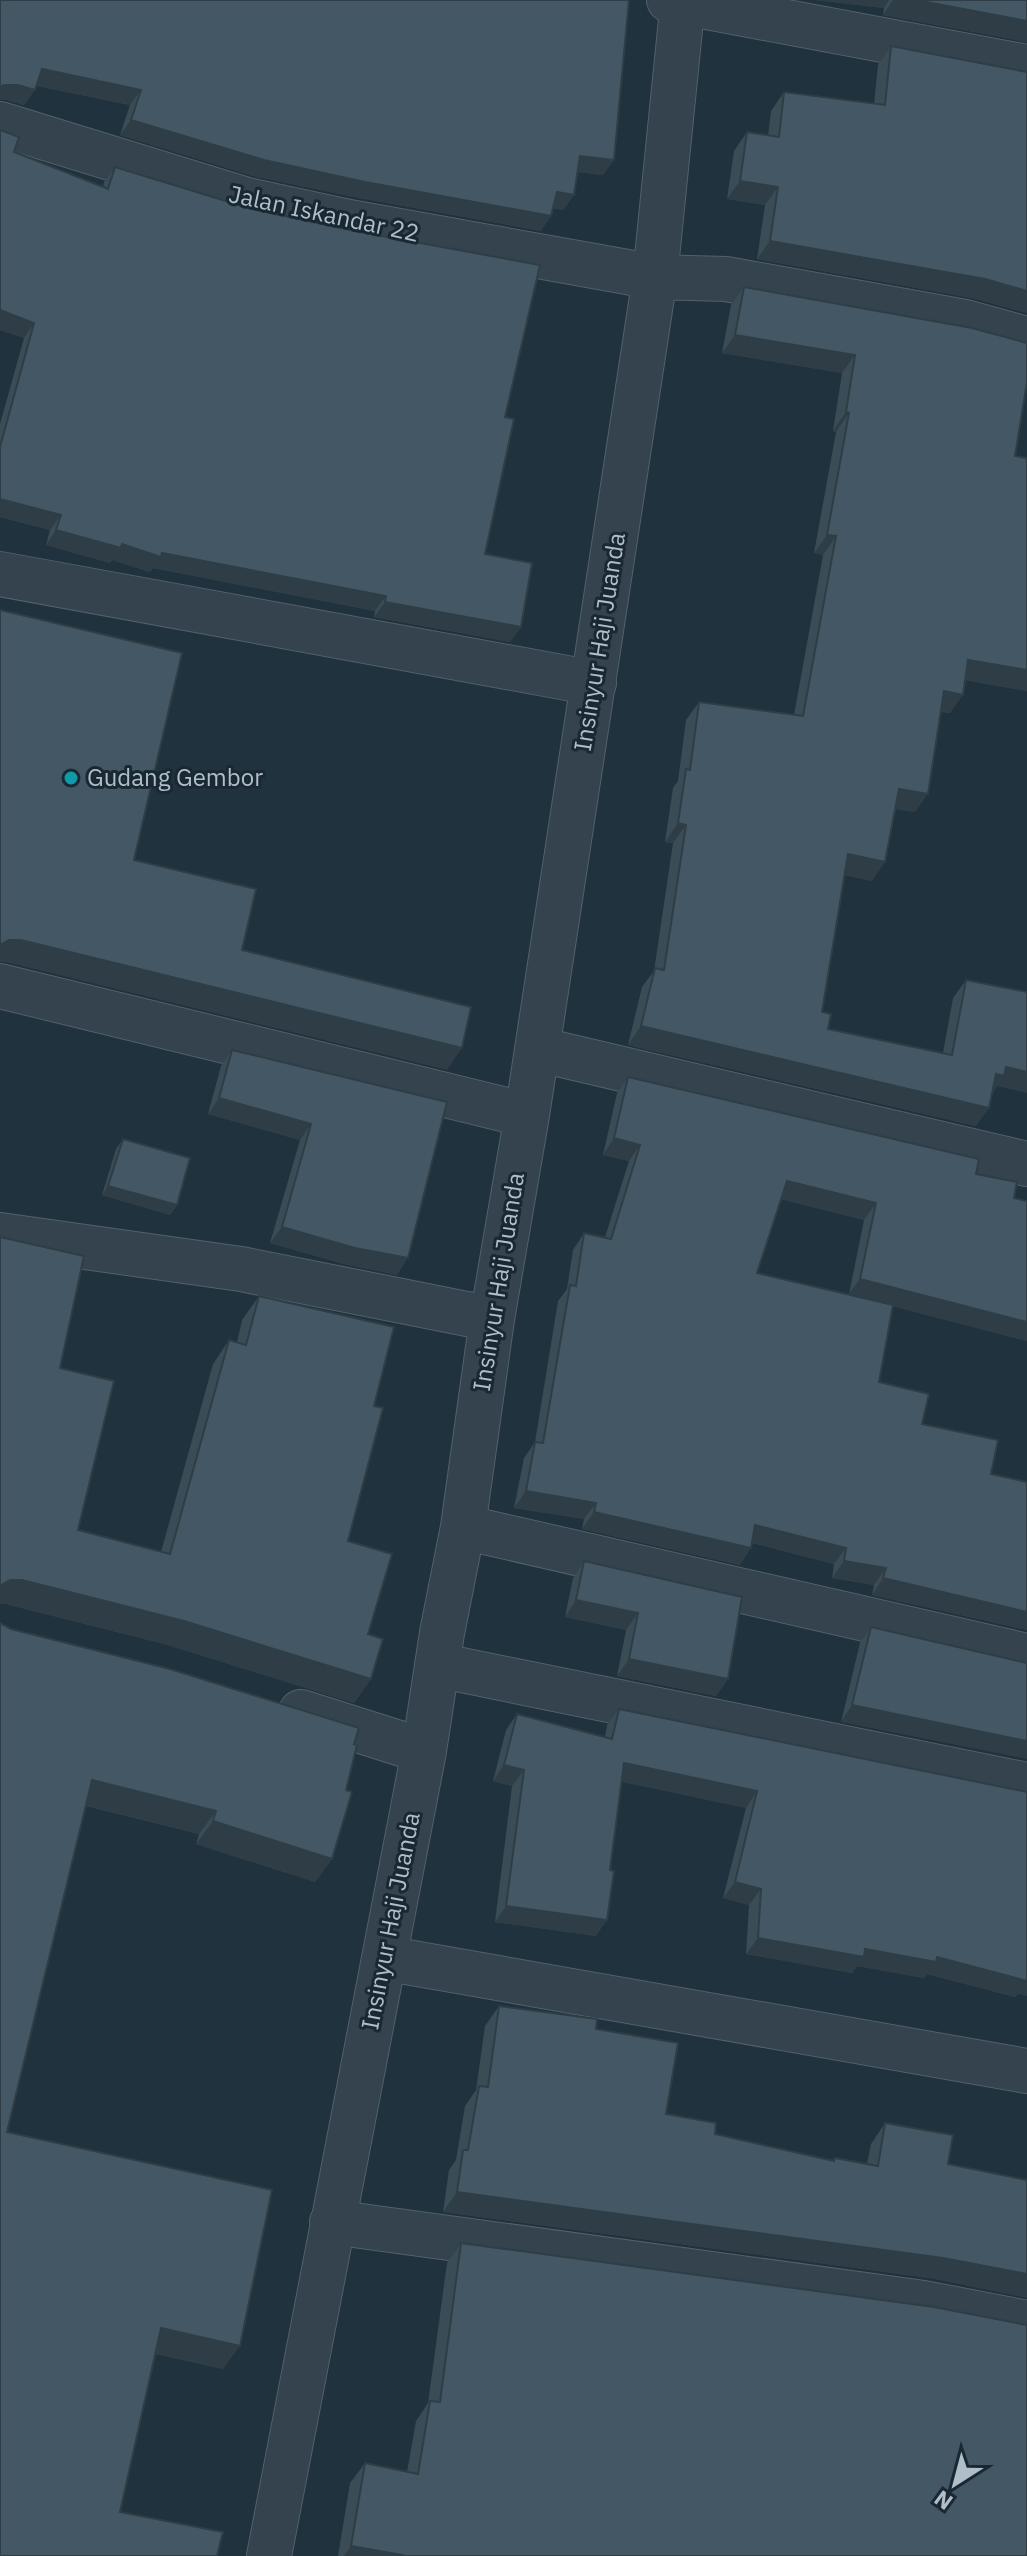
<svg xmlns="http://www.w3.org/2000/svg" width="1027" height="2556" viewBox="0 0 1027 2556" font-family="'IBM Plex Sans',sans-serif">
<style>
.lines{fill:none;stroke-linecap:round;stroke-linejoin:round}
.minor-casing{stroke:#52616b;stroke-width:46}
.minor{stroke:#34434d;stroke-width:44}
.wall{fill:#3a4c56;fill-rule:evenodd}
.shaded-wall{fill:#2f3e46}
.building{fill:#435864;stroke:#2f3e46;stroke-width:2}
.culture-dot{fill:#0f9aa8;stroke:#192832;stroke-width:3}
.labels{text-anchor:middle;stroke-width:6;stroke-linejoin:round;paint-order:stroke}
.street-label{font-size:24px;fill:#afbec9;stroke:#192832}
.poi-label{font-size:24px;fill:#afbec9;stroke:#192832;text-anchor:start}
</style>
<rect width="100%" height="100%" fill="#20323d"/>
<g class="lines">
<defs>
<path id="minor" d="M669 0 1027 67
M0 124 247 200 349 222 655 277 726 279 965 322 1027 339
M0 574 594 683
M0 986 527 1115
M537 1049 1027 1164
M0 1235 241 1269 492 1319
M463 1527 1027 1656
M437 1665 1027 1785
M301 1712 424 1751
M384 1958 1027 2071
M332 2222 924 2303 1027 2323
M269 2556 424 1751 442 1633 463 1527 492 1319 527 1115 655 277 683 0"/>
</defs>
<use href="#minor" class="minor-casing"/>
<use href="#minor" class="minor"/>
</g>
<path class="wall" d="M0 0 603 175 577 172 574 195 563 210 553 208 541 231 354 197 253 176 120 135 130 105 37 86 24 105 7 100H0Z
M815 0H1027V42L883 15 884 8Z
M891 46 1027 72V313L972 298 757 259 765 205 727 199 734 151 747 132 768 136 771 111 784 92 874 104 878 65Z
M0 130 14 152 103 187 104 182 115 167 505 417 485 554 521 627 510 642 374 617 375 611 153 568 150 572 112 560 110 563 46 545 50 530 0 517V424L24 338 0 330Z
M744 287 1015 456 1027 458V691L965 680 950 713 941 712 915 812 896 809 872 881 844 875 822 1012 828 1029 943 1053 953 998 966 980 997 1086 992 1093 976 1126 628 1045 642 987 654 971 673 843 665 842 673 788 678 781 686 720 699 702 794 715 823 555 814 553 836 432 833 431 842 373 722 353 731 305Z
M232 1050 447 1102 397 1275 344 1264 270 1243 300 1140 208 1114 221 1066Z
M628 1077 976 1174 1014 1198 1027 1201V1341L893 1306 879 1382 922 1424 991 1474 1027 1482V1630L872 1595 874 1585 832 1578 834 1564 752 1543 740 1565 582 1529 584 1519 514 1508 524 1458 535 1442 558 1301 567 1289 573 1250 584 1233 605 1237 629 1161 603 1155 617 1093ZM781 1199 864 1220 849 1294 757 1273Z
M123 1139 177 1205 170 1215 102 1195 116 1149Z
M259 1296 374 1406 348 1541 368 1634 371 1679 354 1703 168 1645 6 1604 60 1368 78 1530 161 1552 213 1364 229 1340 237 1342 242 1320Z
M584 1561 728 1679 716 1696 617 1676 626 1630 565 1617 573 1578Z
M871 1627 1027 1663 841 1722 860 1643Z
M11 1629 354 1744 332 1859 315 1882 196 1844 199 1834 86 1806 7 2132 223 2369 156 2354 120 2512 0 2556Z
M619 1709 1027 1792 1018 1994 1015 1997 927 1974 924 1978 857 1966 852 1973 746 1954 749 1905 723 1898 746 1808 621 1781 596 1936 495 1922 512 1786 493 1781 506 1730 517 1714 605 1737 607 1725Z
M499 2006 596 2029 666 2114 715 2134 833 2160 835 2158 867 2164 871 2144 885 2123 929 2278 443 2212 449 2170 456 2160 465 2106 476 2090 485 2026Z
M461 2243 1027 2556H338L350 2483 365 2463 407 2472 416 2421 428 2403 447 2263Z"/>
<path class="shaded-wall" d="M815 0H889L884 8Z
M893 0H916L1027 21V42L883 15Z
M42 69 141 90 130 105 32 85Z
M4 85H18L35 90 24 105 7 100H0V87Z
M131 120 551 216 541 231 354 197 253 176 120 135Z
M580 156 614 160 603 175 569 171Z
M740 181 778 187 765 205 727 199Z
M557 192 574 195 563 210 546 207Z
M770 241 985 279 1027 291V313L972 298 757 259Z
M0 310 34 323 24 338 0 330Z
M735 335 855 355 842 373 722 353Z
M846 412 849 413 836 432 833 431Z
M0 499 61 515 50 530 0 517Z
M56 530 162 553 386 596 375 611 153 568 150 572 112 560 110 563 46 545Z
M827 535 836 536 823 555 814 553Z
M385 602 521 627 510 642 374 617Z
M968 660 1027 670V691L955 678Z
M944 691 963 695 950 713 931 710Z
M899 789 928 794 915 812 886 808Z
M678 823 686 825 673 843 665 842Z
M848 854 885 862 872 881 835 873Z
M9 940H21L462 1048 447 1070 6 962H0V945Z
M641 1026 989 1108 976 1126 628 1045Z
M1006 1067 1027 1072V1093L997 1086 992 1094 996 1074Z
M219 1098 311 1124 300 1140 208 1114Z
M614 1138 640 1145 629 1161 603 1155Z
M787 1181 876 1203 864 1220 776 1198Z
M108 1186 177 1205 170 1215 102 1195Z
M282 1227 408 1258 397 1275 344 1264 270 1243Z
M860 1279 1027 1322V1341L848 1295Z
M526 1491 596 1503 584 1519 514 1508Z
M594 1512 751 1548 740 1565 582 1529Z
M755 1525 846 1548 834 1564 744 1541Z
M844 1561 886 1568 874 1585 832 1578Z
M883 1578 1027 1612V1630L872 1595Z
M10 1580H22L184 1621 371 1679 354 1703 168 1645 6 1604H0V1586Z
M576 1600 638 1613 626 1630 565 1617Z
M629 1659 728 1679 716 1696 617 1676Z
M852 1705 1027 1741V1759L841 1722Z
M624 1763 757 1791 746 1808 612 1780Z
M504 1765 524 1770 512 1786 493 1781Z
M92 1780 216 1811 199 1834 75 1803Z
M213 1821 332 1859 315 1882 196 1844Z
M735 1882 761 1889 749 1905 723 1898Z
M506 1906 607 1920 596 1936 495 1922Z
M758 1938 937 1957 1027 1978V1996L1018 1994 1015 1997 927 1974 924 1978 857 1966 852 1973 746 1954Z
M457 2192 943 2258 1027 2274V2298L929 2278 443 2212Z
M161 2328 240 2346 223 2369 145 2352Z
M351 2546 403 2555 402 2556H344Z"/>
<path class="building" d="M0 0H629L614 160 580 156 574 195 557 192 551 216 365 182 264 160 131 120 141 90 42 69 35 90 18 85H4L0 87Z
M916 0H1027V21Z
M891 46 1027 72V291L985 279 770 241 778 187 740 181 747 132 779 137 784 92 885 105Z
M0 130 19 137 14 152 108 189 115 167 252 209 355 231 540 265 505 417 514 419 485 554 532 563 521 627 385 602 386 596 162 553 161 557 122 544 121 548 56 530 61 515 0 499V447L34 323 0 310Z
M744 287 972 328 1027 343V382L1015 456 1027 458V670L968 660 963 695 944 691 928 794 899 789 885 862 848 854 822 1012 831 1014 828 1029 952 1055 966 980 1027 992V1072L1006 1067 1004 1076 996 1074 989 1108 641 1026 655 968 664 970 686 825 678 823 686 769 690 770 699 702 803 716 836 536 827 535 849 413 846 412 855 355 735 335Z
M0 610 182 653 134 860 256 889 242 950 471 1007 462 1048 21 940H9L0 945Z
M232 1050 447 1102 408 1258 355 1248 282 1227 311 1124 219 1098Z
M628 1077 979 1159 976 1174 1017 1182 1014 1198 1027 1201V1322L860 1279 876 1203 787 1181 757 1273 893 1305 879 1382 929 1394 922 1424 998 1440 991 1474 1027 1482V1612L883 1578 886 1568 844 1561 846 1548 755 1525 751 1548 594 1512 596 1503 526 1491 535 1442 543 1443 570 1285 576 1286 584 1233 611 1239 640 1145 614 1138Z
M123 1139 190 1158 177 1205 108 1186Z
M0 1237 84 1256 60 1368 114 1381 78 1530 170 1554 229 1340 246 1345 259 1296 394 1327 374 1406 383 1408 348 1541 392 1554 368 1634 383 1639 371 1679 184 1621 22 1580H10L0 1586Z
M584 1561 742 1597 728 1679 629 1659 638 1613 576 1600Z
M0 1623 11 1629 170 1669 359 1728 354 1744 357 1745 346 1790 352 1792 332 1859 213 1821 216 1811 92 1780 7 2132 272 2190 240 2346 161 2328 120 2512 223 2532 217 2556H0Z
M871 1627 1027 1663V1741L852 1705Z
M619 1709 1027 1792V1981L937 1957 936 1962 865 1949 864 1957 758 1938 761 1889 735 1882 757 1791 624 1763 610 1870 614 1871 607 1920 506 1906 524 1770 504 1765 517 1714 612 1739Z
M499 2006 597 2019 596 2029 678 2043 666 2114 716 2123 715 2134 834 2161 835 2158 878 2166 885 2123 953 2135 948 2164 1027 2180V2274L943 2258 457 2192 463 2150H468L479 2086 488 2087Z
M461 2243 934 2307 1027 2325V2556H403V2555L351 2546 365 2463 418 2474 430 2401 440 2402Z"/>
<circle class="culture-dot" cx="71" cy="778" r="8"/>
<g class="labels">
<g class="street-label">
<text transform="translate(324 214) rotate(12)" y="8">Jalan Iskandar 22</text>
<text transform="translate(600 642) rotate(-81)" y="8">Insinyur Haji Juanda</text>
<text transform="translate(499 1282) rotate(-81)" y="8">Insinyur Haji Juanda</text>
<text transform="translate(391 1921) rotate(-79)" y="8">Insinyur Haji Juanda</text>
</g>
<g class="poi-label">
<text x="87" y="786">Gudang Gembor</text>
</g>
</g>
<g transform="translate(955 2484) rotate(216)" stroke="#192832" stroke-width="6" paint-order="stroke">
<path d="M0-6L14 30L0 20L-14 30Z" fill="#afbec9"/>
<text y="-12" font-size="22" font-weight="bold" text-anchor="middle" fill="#afbec9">N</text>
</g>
</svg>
